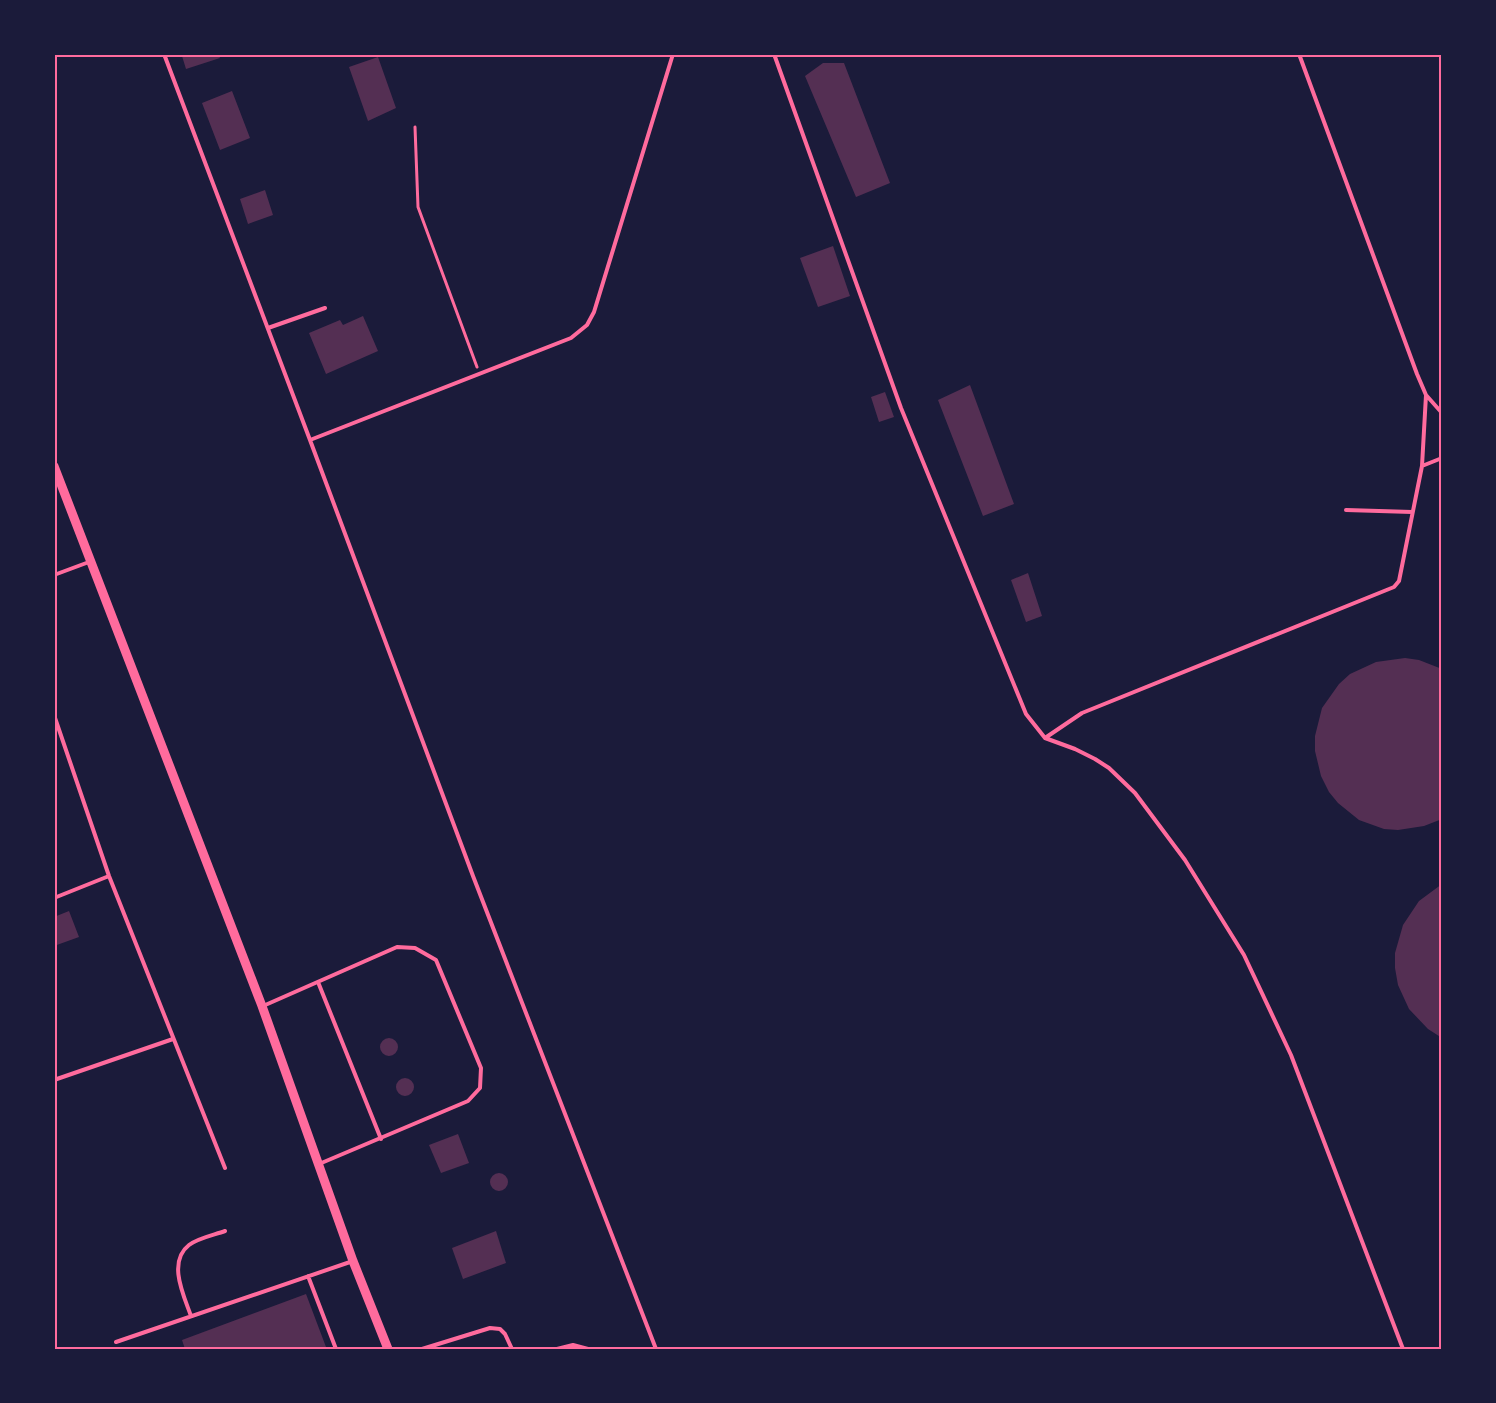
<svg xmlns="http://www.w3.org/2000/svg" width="1496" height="1403" viewBox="0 0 1496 1403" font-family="'Work Sans',sans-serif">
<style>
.building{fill:#542f53}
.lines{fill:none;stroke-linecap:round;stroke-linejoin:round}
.path{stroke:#ff6b9d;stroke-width:3}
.service{stroke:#ff6b9d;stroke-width:4}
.tertiary{stroke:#ff6b9d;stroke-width:9}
.neatline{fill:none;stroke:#ff6b9d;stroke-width:2}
</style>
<rect width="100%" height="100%" fill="#1b1b3a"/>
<path class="building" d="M189 54H218L220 58 186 69 182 56Z
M378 57 396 108 368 121 349 67Z
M823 63H844L890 183 856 197 805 76Z
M232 91 250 138 220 150 202 103Z
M265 190 273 215 248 224 240 199Z
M833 246 850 296 818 307 800 258Z
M363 316 378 351 326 374 309 333 340 320 343 325Z
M970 385 1014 504 983 516 938 400Z
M885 392 894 417 879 422 871 397Z
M1028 573 1042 616 1026 622 1011 580Z
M1405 658 1419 660 1442 669V819L1424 826 1398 830 1384 829 1359 820 1338 803 1329 792 1321 776 1315 751V736L1322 708 1339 684 1350 674 1376 662Z
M1442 884V1038L1428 1029 1409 1009 1398 985 1395 968V953L1403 925 1419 901Z
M69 911 79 937 54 946V917Z
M380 1047a9 9 0 1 1 18 0a9 9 0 1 1-18 0Z
M396 1087a9 9 0 1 1 18 0a9 9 0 1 1-18 0Z
M458 1134 469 1163 441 1173 429 1145Z
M490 1182a9 9 0 1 1 18 0a9 9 0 1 1-18 0Z
M496 1231 506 1263 463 1279 452 1248Z
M306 1294 326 1347 185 1349 182 1340Z"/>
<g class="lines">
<path class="path" d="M415 127 418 207 477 367"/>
<path class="service" d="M164 54 310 440
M774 54 901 408 1026 714 1045 738 1075 749 1095 759 1109 768 1135 793 1185 860 1244 955 1291 1055 1403 1349
M1299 54 1417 374 1426 395 1442 413
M268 328 325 308
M1422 466 1442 458
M1346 510 1412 512
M54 575 89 562
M54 715 109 876 225 1168
M1045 738 1082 713 1394 587 1399 581 1422 466 1426 395
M54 898 109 876
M318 982 381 1139
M263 1006 397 947 415 948 436 960 481 1068 480 1088 468 1101 319 1164
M54 1080 173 1039
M308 1276 336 1349
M191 1316C184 1296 167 1262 189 1245 198 1238 214 1235 225 1231
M116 1342 353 1261
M422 1349 490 1328 500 1329 505 1334 512 1349
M557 1349 573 1345 588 1349
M656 1349 473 876 310 440 571 338 587 325 594 312 673 54"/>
<path class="tertiary" d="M54 466 262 1006 353 1261 388 1349"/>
</g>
<rect width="1496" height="1403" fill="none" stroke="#1b1b3a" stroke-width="111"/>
<rect x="56" y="56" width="1384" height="1292" class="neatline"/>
</svg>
